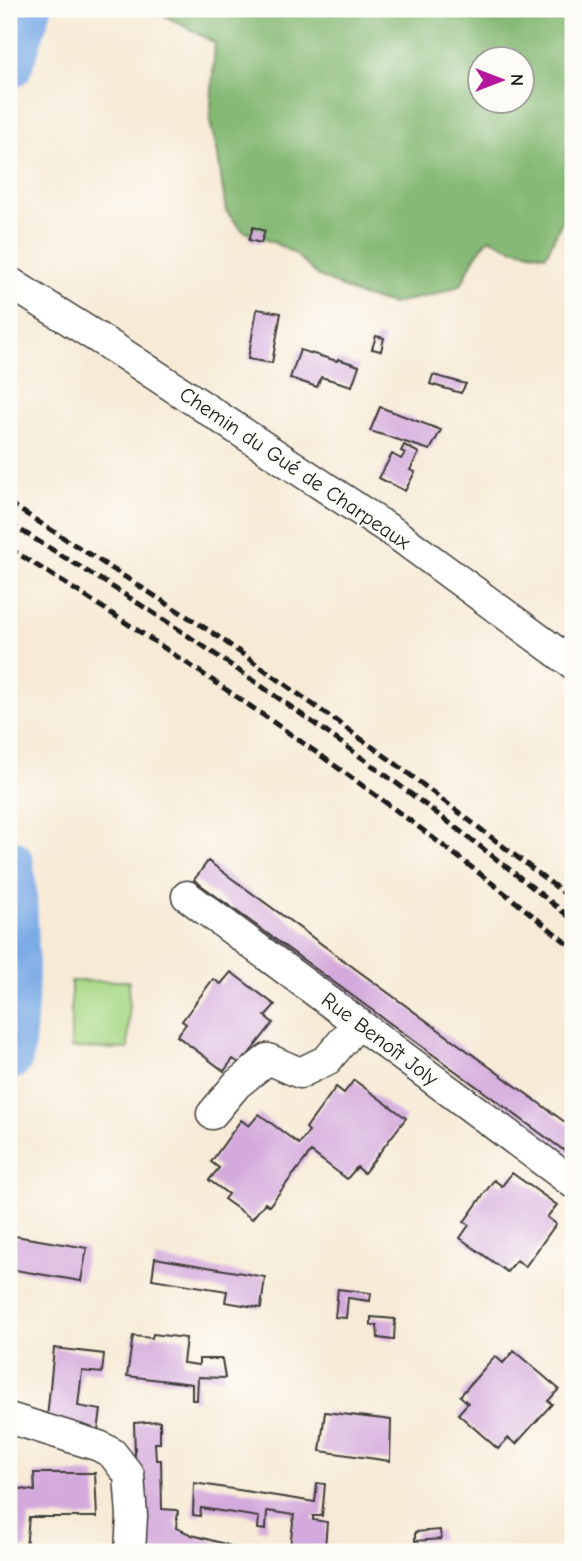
<svg xmlns="http://www.w3.org/2000/svg" width="582" height="1561" viewBox="0 0 582 1561" font-family="'Comic Neue',sans-serif">
<style>
.green{fill:#a9d987;stroke:#627a52;stroke-width:2}
.forest{fill:#86b974;stroke:#516a48;stroke-width:2;fill-rule:evenodd}
.lines{fill:none;stroke-linecap:round;stroke-linejoin:round}
.river{stroke:#7cabe6;stroke-width:49}
.building{fill:#d4aadc}
.minor-casing{stroke:#3d3b38;stroke-width:33}
.minor{stroke:#fff;stroke-width:30}
.rail{stroke:#1c1c1c;stroke-width:5;stroke-dasharray:10 5;stroke-linecap:butt}
.labels{text-anchor:middle;stroke-width:5;stroke-linejoin:round;paint-order:stroke}
.street-label{font-size:21px;fill:#1c1c1c;stroke:#fdfcf7}
</style>
<rect width="100%" height="100%" fill="#fdfcf7"/>
<filter id="ink" filterUnits="userSpaceOnUse"><feTurbulence type="fractalNoise" baseFrequency=".0143" numOctaves="2"/><feDisplacementMap in="SourceGraphic" scale="14" xChannelSelector="R" yChannelSelector="G"/><feConvolveMatrix kernelMatrix="1 2 1 2 8 2 1 2 1" color-interpolation-filters="sRGB"/></filter>
<filter id="wash" filterUnits="userSpaceOnUse"><feTurbulence type="fractalNoise" baseFrequency=".00686" numOctaves="4" result="noise"/><feDisplacementMap in="SourceGraphic" scale="28" xChannelSelector="R" yChannelSelector="G"/><feGaussianBlur stdDeviation="1.57" result="paint"/><feColorMatrix in="noise" values="0 0 0 0 0 0 0 0 0 0 0 0 0 0 0 0 0 1.4 0 .05"/><feComposite in="paint" operator="in"/></filter>
<g filter="url(#wash)">
<rect width="100%" height="100%" fill="#f7ead6"/>
<path class="green" d="M71 981H129L128 1049 71 1048Z"/>
<path class="forest" d="M153 9H573V143L565 154 571 177 572 200 546 255 511 248 489 238 474 258 461 285 436 294 392 304 358 295 317 275 294 253 275 243 243 231 226 211 217 149 210 122 215 43ZM480 60H522V102H480Z"/>
<g class="lines">
<path class="river" d="M9 64 27 9
M9 863C13 887 13 911 14 935 15 975 14 1015 9 1056"/>
</g>
<g id="blocks">
<path class="building" d="M253 227 265 231 261 243 249 240Z
M257 309 281 313 272 363 248 359Z
M376 336 384 338 381 351 372 349Z
M300 350 337 361 338 359 359 366 352 386 321 377 317 387 290 378Z
M433 375 466 384 461 393 430 384Z
M380 407 441 430 430 450 370 431Z
M404 445 419 453 410 470 415 472 405 491 379 478 392 454 401 459 405 453 401 451Z
M208 861 573 1128V1157L194 880Z
M231 972 275 1005 265 1016 273 1023 241 1064 233 1059 224 1071 177 1036 186 1024 182 1021 213 979 221 984Z
M354 1080 406 1118 364 1173 357 1167 347 1179 311 1152 269 1206 265 1203 252 1219 224 1199 228 1194 209 1180 219 1168 211 1162 241 1120 249 1126 259 1114 299 1144 309 1131 306 1128 336 1087 344 1093Z
M512 1173 557 1205 547 1217 556 1224 525 1267 517 1260 507 1272 460 1238 469 1225 464 1222 494 1180 502 1186Z
M9 1235 87 1248 81 1281 9 1269Z
M155 1258 265 1277 261 1308 225 1302 227 1291 152 1279Z
M338 1289 371 1293 370 1301 348 1298 346 1318 335 1317Z
M371 1317 395 1319 394 1340 378 1338 377 1325H371Z
M153 1334 186 1338 183 1363 199 1365V1359H222L225 1378 198 1377 197 1400H192V1384L127 1376 133 1336 152 1338Z
M54 1348 104 1354 102 1373 82 1371 78 1406 101 1410 98 1431 47 1418Z
M514 1351 559 1389 548 1401 552 1404 516 1444 508 1438 498 1449 458 1414 468 1403 460 1396 495 1356 503 1363Z
M325 1412 391 1420 390 1461 320 1451Z
M160 1421V1443H155L156 1460H161L162 1509 176 1510 178 1511 176 1528 192 1535 225 1544 245 1552H148L138 1548 134 1423Z
M34 1473H95L97 1517H29L26 1548H9V1487L35 1491Z
M194 1483 315 1502 317 1483 325 1484 322 1516H313V1520L327 1522 325 1548 310 1547V1550H315V1552H295V1547H290L294 1515 267 1511 266 1530 258 1529 259 1517 201 1508 200 1516 193 1515Z
M440 1530 441 1539 415 1541V1532Z"/>
</g>
</g>
<g filter="url(#ink)">
<use href="#blocks" fill-opacity="0" stroke="#3d3b38" stroke-width="2"/>
<g class="lines">
<defs>
<path id="minor" d="M9 282 125 355 396 534 573 664
M187 896 573 1183
M212 1114 237 1084 268 1059 300 1073 327 1060 358 1023
M9 1418 99 1446 112 1453 129 1475 132 1516 130 1552"/>
</defs>
<use href="#minor" class="minor-casing"/>
<use href="#minor" class="minor"/>
<path class="rail" d="M9 503 213 633 392 761 573 900
M9 523C75 564 142 604 206 648 332 734 455 824 573 920
M9 548C204 670 395 802 573 948"/>
</g>
</g>
<g class="labels">
<g class="street-label">
<text transform="translate(295 468) rotate(34)" y="7">Chemin du Gué de Charpeaux</text>
<text transform="translate(380 1039) rotate(37)" y="7">Rue Benoît Joly</text>
</g>
</g>
<rect width="582" height="1561" fill="none" stroke="#fdfcf7" stroke-width="35"/>
<g transform="translate(501 80) rotate(90)"><circle r="33" fill="#fdfcf7" stroke="#a3a29f" stroke-width="2"/>
<path d="M0-5L12 26L0 18L-12 26Z" fill="#b5179e"/>
<text y="-10" font-size="19" font-weight="bold" text-anchor="middle" fill="#1c1c1c">N</text>
</g>
</svg>
